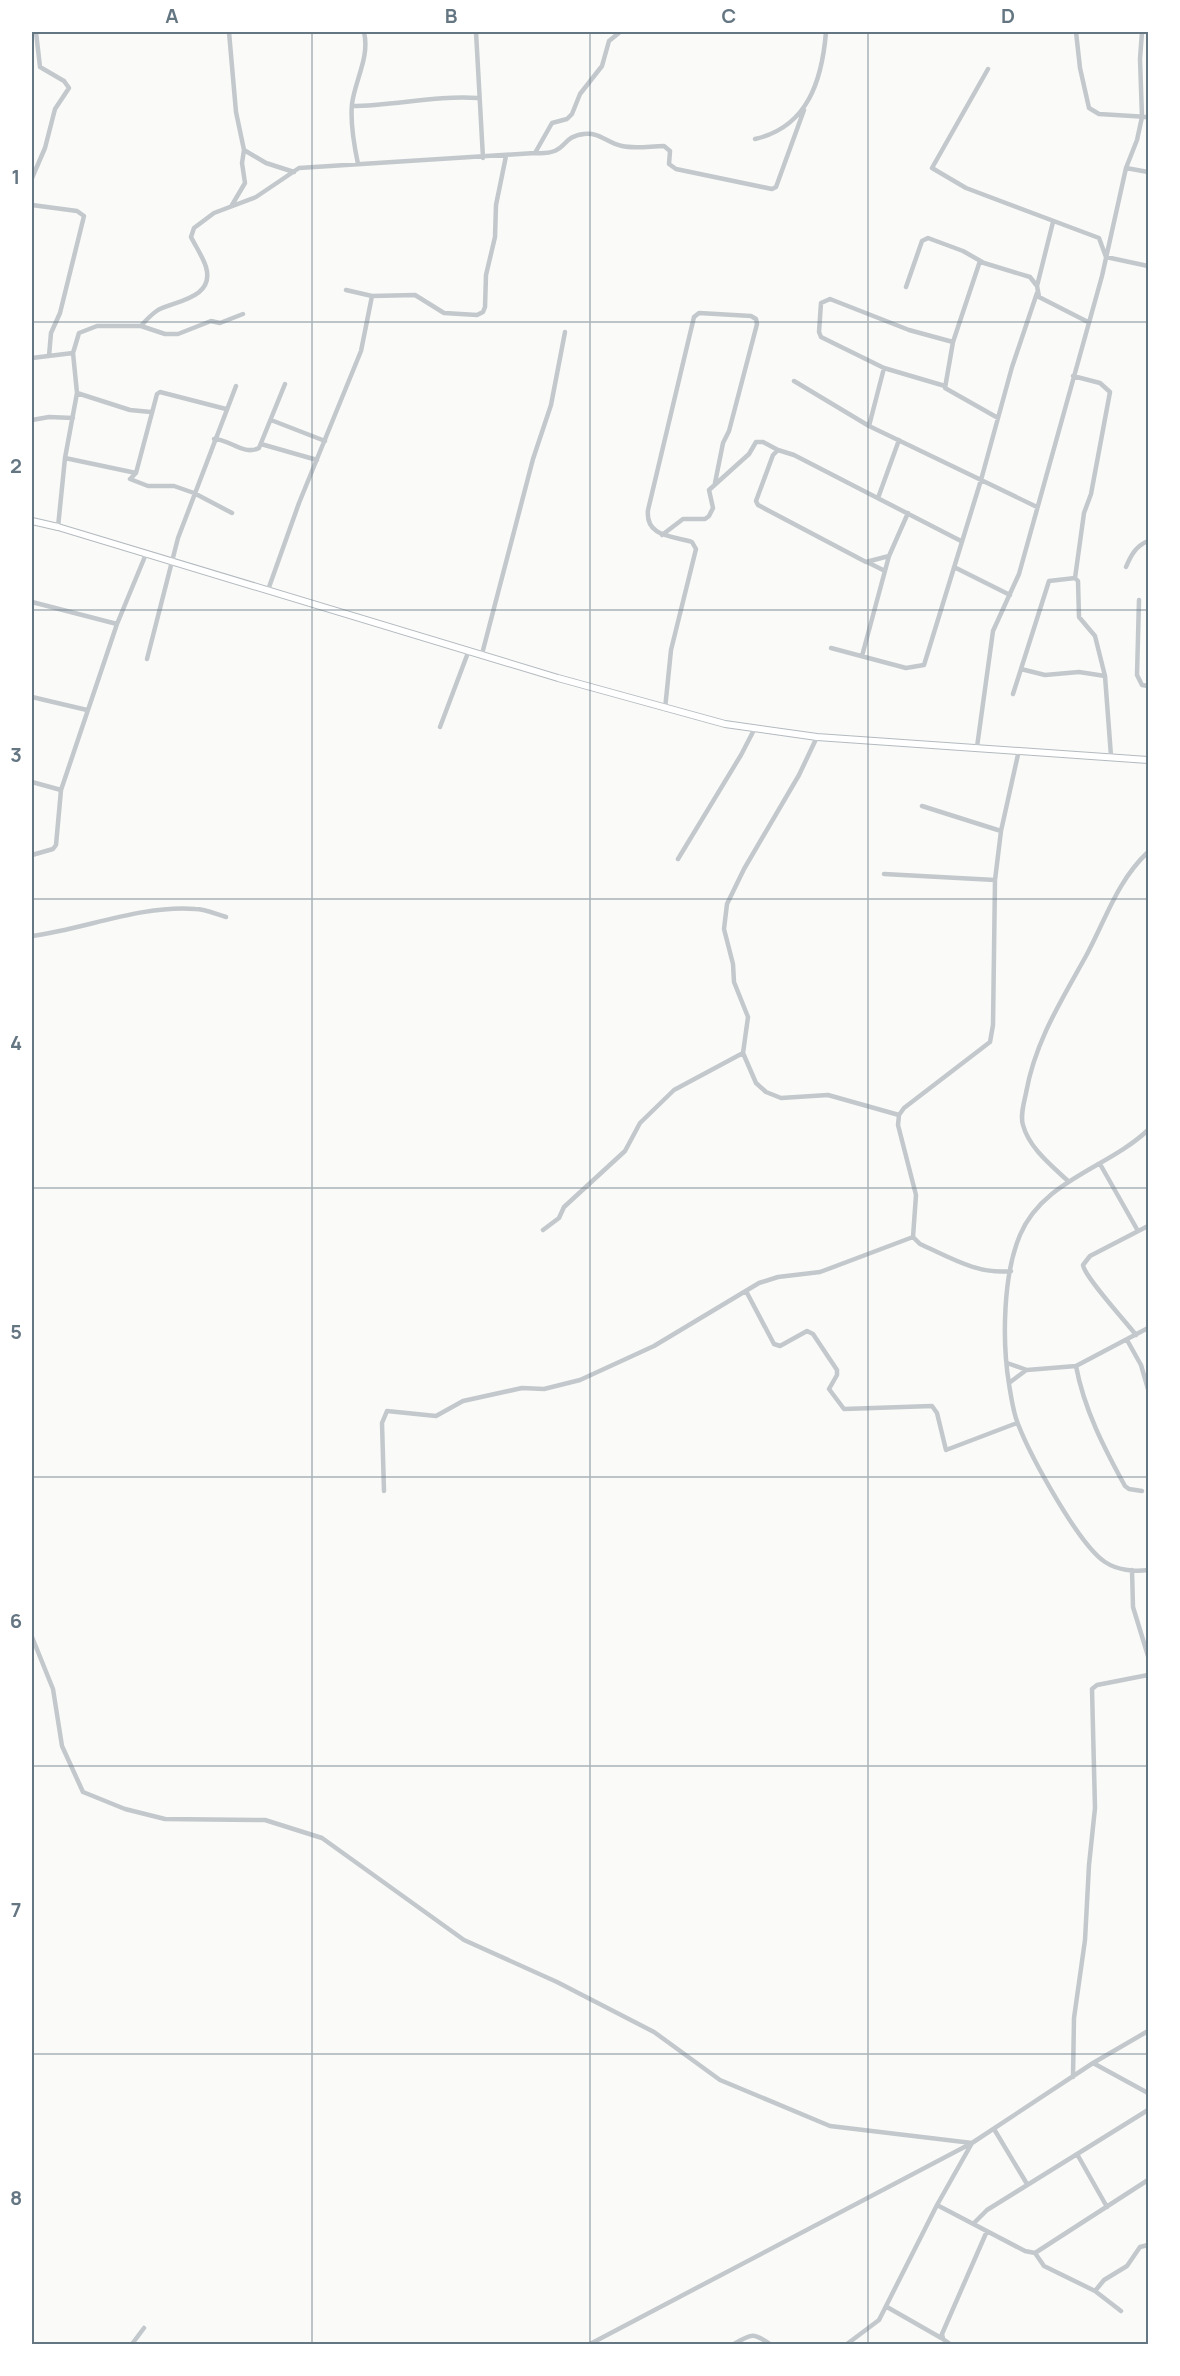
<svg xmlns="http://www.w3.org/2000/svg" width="1180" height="2376" viewBox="0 0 1180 2376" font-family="Manrope,sans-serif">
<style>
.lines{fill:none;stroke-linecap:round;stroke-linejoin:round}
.secondary-casing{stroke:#b3babf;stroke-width:8}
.minor{stroke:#c3c8cc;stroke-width:4.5}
.secondary{stroke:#fff;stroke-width:6}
.grid{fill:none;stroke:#657683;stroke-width:1.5;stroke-opacity:0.55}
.neatline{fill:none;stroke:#657683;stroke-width:2}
.grid-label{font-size:20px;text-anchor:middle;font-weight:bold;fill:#657683}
</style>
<rect width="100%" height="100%" fill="#fafaf8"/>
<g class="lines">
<defs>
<path id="secondary" d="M32 521 58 527 558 678 725 724 817 737 1148 760"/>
</defs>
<use href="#secondary" class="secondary-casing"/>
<path class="minor" d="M229 32 236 112 244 150 242 163 245 183 232 205
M476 32 483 158
M1076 32 1080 68 1089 108 1099 114 1148 117
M988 69 932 168 966 188 1099 238 1106 257 1148 266
M352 106C394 106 435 95 478 98
M755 139C808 127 822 80 826 32
M244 150 266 163 294 172
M535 153 552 123 567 119 572 114 580 94 602 66 609 41 620 32
M358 164C354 145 350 124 352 104 355 80 370 57 364 32
M1126 168 1148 172
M32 178 45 148 55 109 69 88 64 81 40 67 36 32
M32 205 77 211 84 216 60 313 51 333 49 356
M980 261 953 342 945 388 998 418
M1037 286 1053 222
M906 287 922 241 928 238 963 251 984 263 1030 277 1037 286 1039 297 1088 322
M346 290 372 296 415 295 444 313 477 315 483 312 485 307 486 275 495 237 496 205 506 156
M141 326C146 320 152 314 158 310 175 301 215 298 206 267 203 257 196 247 191 237L194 228 214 213 256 197 299 168 535 153C570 155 558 137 584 134 600 132 607 143 622 146 635 149 651 146 664 146L670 151 669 164 676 169 772 189 776 187 804 110
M32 358 73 353
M1073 376 1100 383 1110 392 1091 494 1084 513 1075 578 1078 581 1079 617 1095 636 1105 676 1111 756
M794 381 869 426 1037 507
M945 386 884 368 821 337 819 332 821 303 830 299 909 330 953 342
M77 393 130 410 151 412
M32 420 49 417 73 418
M271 420 325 441
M869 426 884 368
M214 439C229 439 244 456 259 448L285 384
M261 444 317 460
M65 458 136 473 130 479 148 486H174L194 493 232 513
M136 473 157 394 160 392 226 409
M878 498 899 440
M908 513 889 556 866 562 758 505 756 501 773 455 778 450 794 455 961 541
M58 527 65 458 77 393 73 353 79 333 97 326H141L165 334H178L211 321 220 323 243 314
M662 535 683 519H705L709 516 713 508 709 490 749 454 756 442H763L778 450
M869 563 885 571
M954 567 1010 595
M1126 567C1131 555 1136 546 1148 541
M268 590 299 503 361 351 372 296
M1139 600 1137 675 1142 685 1148 686
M32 602 117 624
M831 648 906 668 924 665 981 480 1012 367 1037 293
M482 654 533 459 551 405 565 332
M862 656 889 556
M147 659 178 538 236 386
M1021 669 1045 675 1079 672 1105 676
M1013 694 1049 581 1075 578
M32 697 87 710
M665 709 671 650 696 549 692 542C675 536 645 538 648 510L694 317 699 313 751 316 756 319 757 324 729 431 723 443 715 483
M440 727 469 650
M977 747 993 631 1019 574 1102 276 1126 168 1137 140 1142 117 1140 59 1142 32
M32 782 61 790
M922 806 1001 831
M32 855 53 849 56 845 61 790 117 624 146 554
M678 859 741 755 755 728
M884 874 995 880
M32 936C85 929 140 905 195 909 205 909 216 914 226 917
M743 1053 756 1083 766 1092 781 1098 828 1095 899 1115
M1148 1130C1108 1168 1043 1180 1020 1235 1003 1275 1002 1341 1009 1384 1011 1396 1013 1412 1018 1424 1030 1455 1078 1544 1105 1562 1117 1570 1134 1572 1148 1570
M1100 1164 1138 1231
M1068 1181C1052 1166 1029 1148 1023 1125 1020 1116 1024 1103 1026 1093 1035 1042 1061 1001 1086 956 1106 919 1117 881 1148 852
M543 1230 559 1218 564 1207 625 1151 640 1123 674 1090 743 1053 748 1017 734 982 733 964 724 929 727 904 744 869 799 775 817 737
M1011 1271C978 1275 949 1257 920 1244L913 1237 916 1195 898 1125 899 1115 904 1108 990 1042 993 1025 995 880 1001 831 1019 750
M746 1291 774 1344 780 1346 807 1331 813 1334 837 1370V1375L829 1389 844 1409 932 1406 937 1413 946 1450 1017 1423
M1136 1335C1126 1322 1084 1276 1083 1265L1090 1256 1148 1226
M1127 1340 1141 1365 1148 1389
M1007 1363 1027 1370 1076 1366 1148 1328
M1076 1366C1084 1409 1104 1448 1125 1486L1129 1489 1142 1491
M1009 1383 1025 1371
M384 1491 382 1423 387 1411 436 1416 463 1401 522 1388 544 1389 580 1380 654 1346 759 1283 778 1277 820 1272 913 1237
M1132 1570 1133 1607 1148 1656
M32 1637 53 1689 62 1746 83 1792 125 1809 165 1819 265 1820 322 1838 464 1940 557 1982 654 2032 720 2080 830 2126 972 2143 937 2205
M1093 2063 1148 2093
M1073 2077 1074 2018 1085 1940 1089 1865 1095 1808 1092 1689 1097 1685 1148 1675
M994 2129 1027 2184
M1077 2154 1107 2207
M973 2224 987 2210 1148 2110
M1035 2253 1044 2266 1095 2291 1121 2311
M1095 2291 1104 2280 1127 2266 1140 2247 1148 2245
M887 2307 943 2339
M132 2344 144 2328
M590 2344 972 2143 1093 2063 1148 2031
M734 2344C751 2334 753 2332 770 2344
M847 2344 879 2320 937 2205 1025 2251 1035 2253 1148 2180
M950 2344 943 2339 942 2334 987 2231"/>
<use href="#secondary" class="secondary"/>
</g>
<path class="grid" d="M312 32V2344M590 32V2344M868 32V2344M32 322H1148M32 610H1148M32 899H1148M32 1188H1148M32 1477H1148M32 1766H1148M32 2054H1148"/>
<rect width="1180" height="2376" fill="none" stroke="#ffffff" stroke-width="66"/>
<rect x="33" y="33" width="1114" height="2310" class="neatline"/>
<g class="grid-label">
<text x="172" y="23">A</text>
<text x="451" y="23">B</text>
<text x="729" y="23">C</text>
<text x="1008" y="23">D</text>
<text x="16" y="184">1</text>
<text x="16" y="473">2</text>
<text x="16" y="762">3</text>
<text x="16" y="1050">4</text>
<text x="16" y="1339">5</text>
<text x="16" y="1628">6</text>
<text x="16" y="1917">7</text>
<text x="16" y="2205">8</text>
</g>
</svg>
